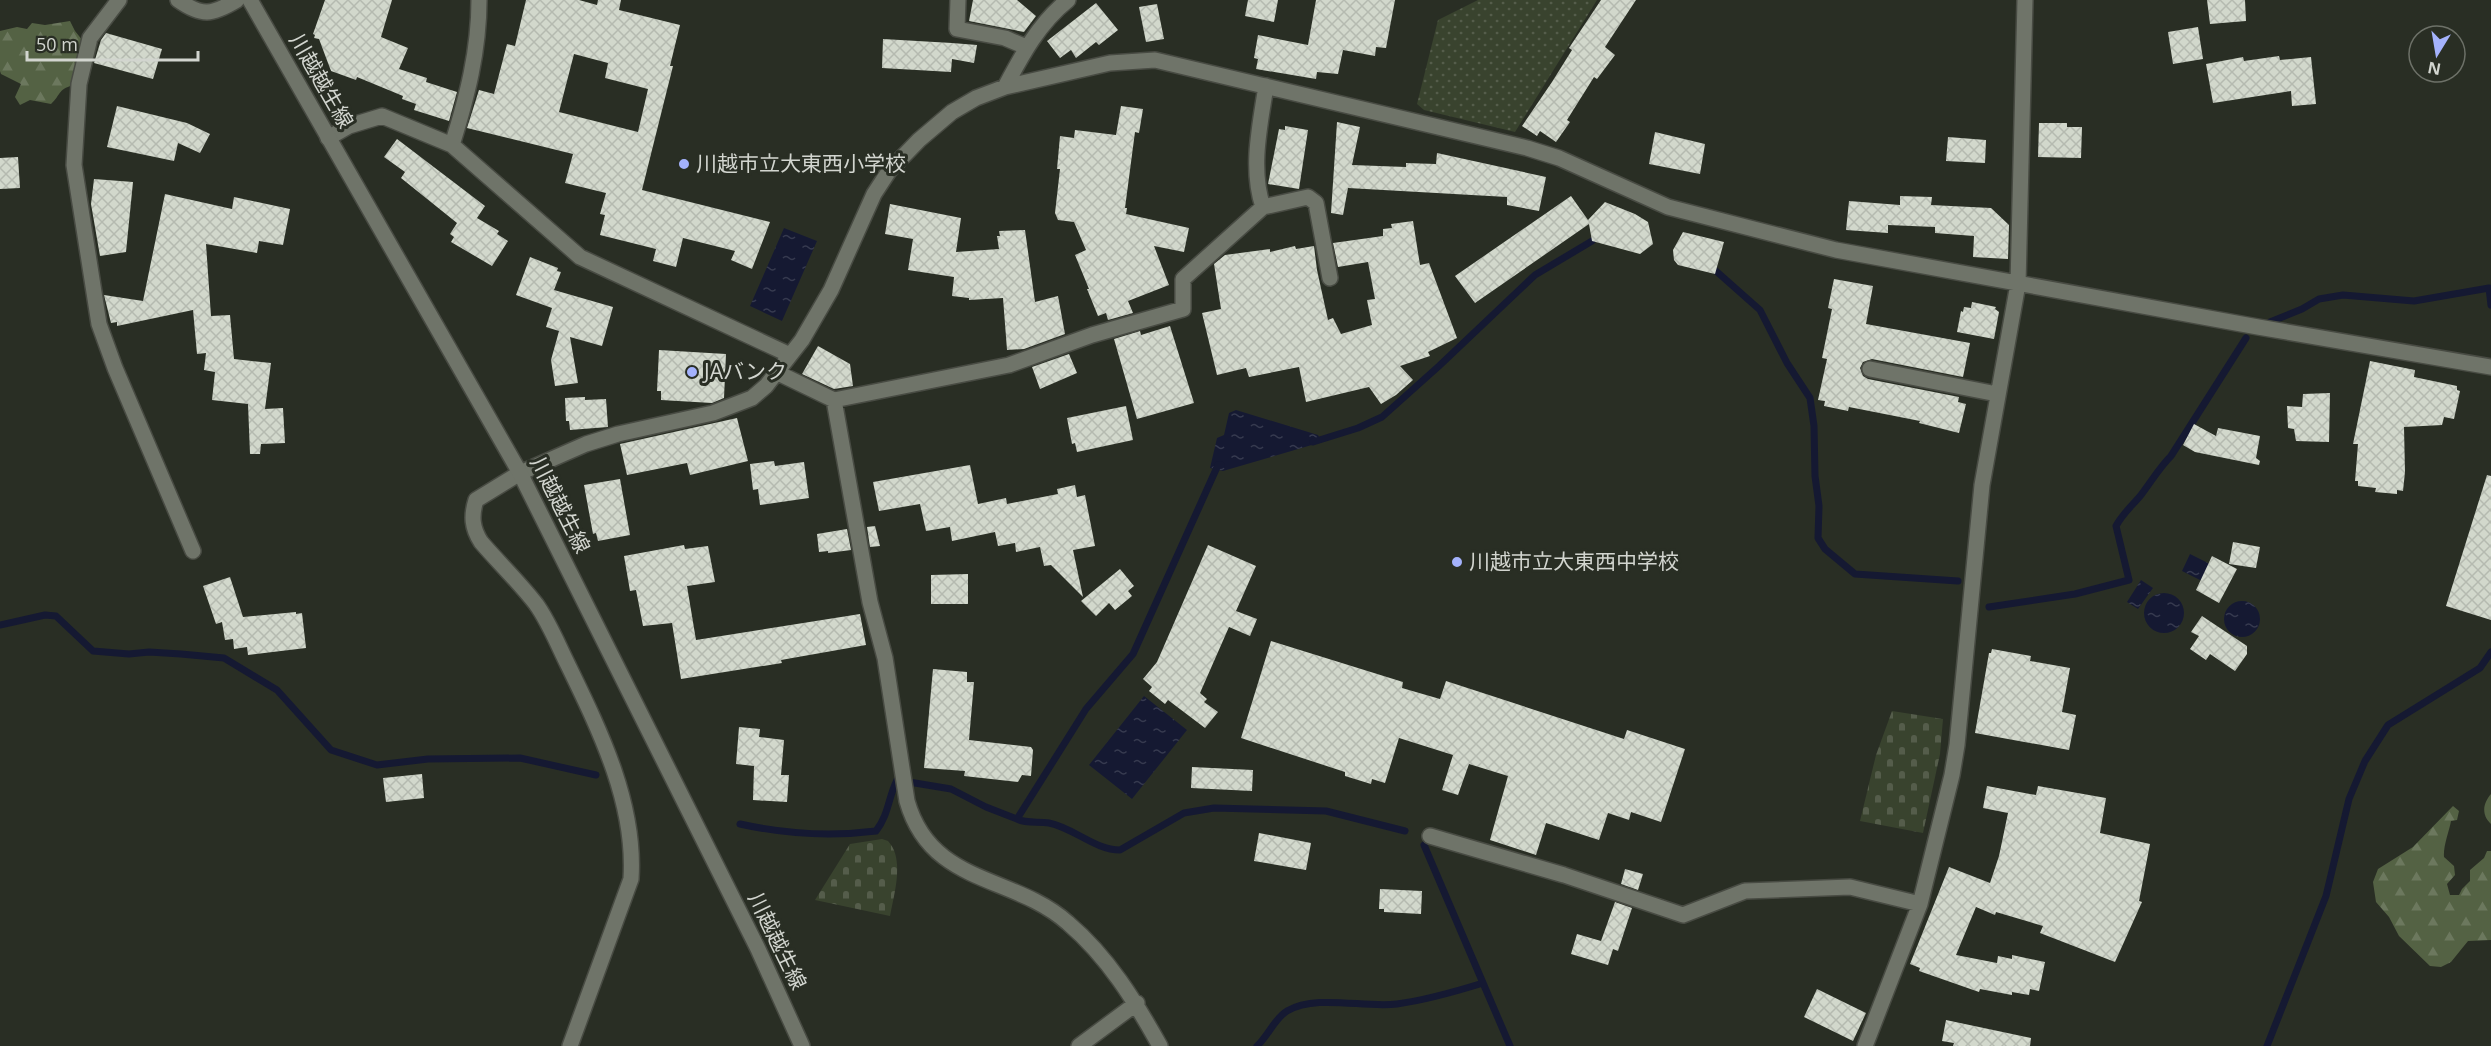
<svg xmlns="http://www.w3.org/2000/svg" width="2491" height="1046" viewBox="0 0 2491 1046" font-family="'Open Sans','Noto Sans JP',sans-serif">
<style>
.grass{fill:url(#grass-dots)}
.forest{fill:url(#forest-firs)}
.cemetery{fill:url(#cemetery-stones)}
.water{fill:url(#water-ripples)}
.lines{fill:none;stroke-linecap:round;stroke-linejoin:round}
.stream{stroke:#151932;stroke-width:7}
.building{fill:url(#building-cross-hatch);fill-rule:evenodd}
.minor-casing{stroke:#484b43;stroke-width:18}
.secondary-casing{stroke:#484b43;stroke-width:18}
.minor{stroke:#6f7469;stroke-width:15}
.secondary{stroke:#6f7469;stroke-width:15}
.poi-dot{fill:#a4b2fc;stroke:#292e24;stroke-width:2}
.labels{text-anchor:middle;stroke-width:6;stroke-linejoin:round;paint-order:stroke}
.street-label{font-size:21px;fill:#d2d5cf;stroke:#292e24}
.poi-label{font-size:21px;fill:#d2d5cf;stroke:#292e24;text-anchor:start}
</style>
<defs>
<pattern id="grass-dots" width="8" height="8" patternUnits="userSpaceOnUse" patternTransform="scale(1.5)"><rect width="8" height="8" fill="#39432e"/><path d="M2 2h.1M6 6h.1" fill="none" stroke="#555d4b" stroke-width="1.8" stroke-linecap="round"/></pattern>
<pattern id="forest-firs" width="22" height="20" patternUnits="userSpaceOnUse" patternTransform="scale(1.5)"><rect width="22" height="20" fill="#546244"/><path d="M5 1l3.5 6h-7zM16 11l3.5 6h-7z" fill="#6c785e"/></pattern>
<pattern id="cemetery-stones" width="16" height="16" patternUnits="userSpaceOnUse" patternTransform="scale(1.5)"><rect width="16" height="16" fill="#39432e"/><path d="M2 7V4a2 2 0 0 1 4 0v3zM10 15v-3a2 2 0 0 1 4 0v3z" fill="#555d4b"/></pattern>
<pattern id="water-ripples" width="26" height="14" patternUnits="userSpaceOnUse" patternTransform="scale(1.5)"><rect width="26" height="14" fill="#151932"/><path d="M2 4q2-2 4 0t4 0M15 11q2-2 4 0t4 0" fill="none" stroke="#363a4f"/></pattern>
<pattern id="building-cross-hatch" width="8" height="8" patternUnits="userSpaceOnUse" patternTransform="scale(1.5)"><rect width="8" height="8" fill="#d2d8cc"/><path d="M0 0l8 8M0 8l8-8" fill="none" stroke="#b5bab0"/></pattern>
</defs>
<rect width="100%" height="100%" fill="#292e24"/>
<path class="grass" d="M1478 0H1597L1515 132 1424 110 1417 104 1438 20Z"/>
<path class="forest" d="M70 21 75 31 83 41 73 85C57 90 61 95 51 104L30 100 20 105 15 97 21 84 1 74 0 71V31L17 27 27 29 32 23 45 25Z
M2491 794V824C2481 815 2483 803 2491 794Z
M2453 806 2459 811 2457 820 2451 821C2449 832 2443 846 2444 857L2454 866 2455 875 2447 884 2450 895H2459L2462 889 2470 881V870L2484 858 2487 851H2491V940L2468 941 2451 962 2441 967 2430 966 2399 936 2389 917 2376 902 2373 882 2378 869 2413 847Z"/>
<path class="cemetery" d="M1892 711 1943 719 1940 754 1923 833 1860 821 1876 755Z
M882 839 888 841C905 859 894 894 890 916L815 900 850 844Z"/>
<path class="water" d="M784 228 817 241 782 321 750 306Z
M1236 410 1318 435 1322 442 1223 471 1210 468 1217 438 1224 435 1229 413Z
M2190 554 2224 571 2216 588 2182 571Z
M2141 580 2153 588 2138 609 2127 602Z
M2144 613a20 20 0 1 1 40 0a20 20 0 1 1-40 0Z
M2224 619a18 18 0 1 1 36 0a18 18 0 1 1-36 0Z
M1144 696 1187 730 1132 799 1089 765Z"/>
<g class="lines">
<path class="stream" d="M1716 271 1760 310 1787 363 1810 398 1814 426 1815 476 1819 506 1818 538 1825 549 1855 574 1958 581
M2270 322 2302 309 2319 299 2343 295 2414 301 2489 288 2491 305
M1313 442 1358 428 1382 417 1439 366 1535 275 1592 241
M1989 607 2075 594 2129 580 2116 526C2123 513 2132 506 2141 495 2151 482 2159 468 2171 456L2246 338
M0 625 45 615 56 616 93 651 129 654 149 652 181 654 224 658 277 690 331 750 377 765 428 759 520 758 596 775
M1017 819C1027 824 1038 821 1049 823 1074 828 1095 850 1120 850L1184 813 1214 808 1326 811 1405 831
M740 824C785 834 829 837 876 831 889 814 888 798 897 780L951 789 986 807 1017 819 1086 709 1133 654 1218 465H1221
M1424 845 1483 983
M1257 1046C1268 1036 1275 1018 1287 1011 1317 994 1363 1008 1397 1004 1427 1000 1454 992 1483 983L1510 1046
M2267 1046 2326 896 2349 799 2365 761 2388 725 2480 668 2491 652"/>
</g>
<path class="building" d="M325 0H392L381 37 408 48 399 69 427 78 426 82 457 92 449 121 414 110 416 104 402 99 403 96 357 77 356 80 331 71 319 39 314 38 315 35 313 34Z
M526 0H579L597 5 598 0H621L619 10 680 25 670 66H673L642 190 770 222 752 269 731 260 735 251 683 238 676 267 653 261 656 249 600 235 605 215 600 214 606 193 565 183 573 154 467 128 479 90 494 94 507 44 515 46ZM574 54 608 63 605 78 648 89 638 132 559 112Z
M973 0H1017L1036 16 1024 32 969 21Z
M1248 0H1278L1274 22 1245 16Z
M1316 0H1395L1386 48 1376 47 1375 56 1343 50 1338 74 1317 72 1316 79 1256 69 1258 59 1254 58 1258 35 1308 45Z
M1601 0H1636L1605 47 1615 55 1597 79 1594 77 1567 120 1570 122 1556 142 1540 131 1537 136 1522 126 1552 82 1572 50 1569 48Z
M2207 0H2245L2246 21 2210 24Z
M1096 3 1118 30 1099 45 1096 42 1076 58 1071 50 1060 58 1047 41Z
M1157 4 1164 39 1146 42 1139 7Z
M2198 27 2203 59 2173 64 2168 32Z
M106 33 162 49 153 79 94 63 101 40Z
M883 39 952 43 977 45 974 63 952 59 951 72 882 68Z
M2279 56 2280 60 2311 57 2316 104 2292 106 2291 91 2213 103 2206 64 2243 57 2244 61Z
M117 106 187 123 210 134 200 153 178 143 174 161 107 147Z
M1121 106 1143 109 1139 133 1135 132 1125 208H1127L1126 214 1189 228 1184 252 1154 246 1169 285 1128 301 1133 313 1108 320 1106 313 1098 316 1087 289H1089L1075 255 1086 250 1074 222 1058 220 1055 213 1060 169H1057L1060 136 1074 138 1075 130 1116 135Z
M1337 122 1360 127 1352 165 1406 167V163L1436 164 1437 153 1546 177 1539 211 1507 205V197L1348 188 1343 215 1331 213Z
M2039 123H2067V127H2082L2081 158 2038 157Z
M1285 126 1308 130 1299 189 1268 184 1279 129 1285 130Z
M1655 132 1705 144 1700 174 1649 164Z
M1948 137 1986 140 1985 163 1946 161Z
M397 139 485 206 477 218 499 231 497 234 508 241 492 266 451 242 454 237 450 234 457 223 401 178 405 172 384 157Z
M18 157 20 188 0 189V158Z
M94 179 133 182 126 252 100 256 91 204Z
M165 194 232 209 234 197 290 209 283 245 259 241 257 253 206 244 211 316 230 315 234 359 271 363 265 409 283 408 285 443 261 444 260 454H250L248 404 212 400 215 372 204 370 206 353 197 354 193 310 117 326V322L111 323 104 295 143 301Z
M1571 196 1588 220 1605 202 1635 214 1648 222 1653 244 1640 254 1592 241 1589 224 1475 303 1455 276Z
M1900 196 1932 197 1931 205 1991 208 2009 225 2008 259 1973 257 1974 236 1935 233V227L1888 225V233L1846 230 1849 201 1900 205Z
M890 204 961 218 956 252 999 249 997 236H1000L999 231 1025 230 1035 302 1058 296 1065 334 1024 349 1007 350 1003 298 969 300V298L952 296 954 277 908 270 913 239 885 234Z
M1413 221 1420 265 1429 263 1457 338 1428 352 1430 356 1400 366 1413 380 1396 395 1381 404 1369 387 1306 402 1299 367 1249 377 1246 368 1217 375 1202 313 1221 309 1214 264 1225 255 1270 249V252L1295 246 1296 249 1314 246 1317 270 1328 320 1333 318 1341 334 1372 325 1367 300 1375 299 1368 262 1338 267 1333 243 1383 236V229L1392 228 1391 224Z
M1683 232 1724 242 1715 274 1678 265 1674 260 1673 250Z
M530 257 558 268 557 271 561 272 554 290 613 307 602 346 570 337 578 383 555 386 551 360 559 331 546 327 552 308 516 295Z
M1834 279 1873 286 1866 324 1970 343 1963 377 1872 359 1863 362 1860 368 1863 376 1868 379 1959 397 1958 402 1966 404 1959 433 1919 423 1920 421 1849 407 1848 411 1824 406 1825 401 1818 400 1827 359 1822 358 1832 309 1828 308Z
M1972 302 1996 307 1995 309 1999 312 1994 339 1957 332 1961 311 1963 312 1964 307 1971 308Z
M1170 326 1194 403 1137 419 1114 339 1140 331 1141 335Z
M818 346 850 364 853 386 834 389 802 374Z
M659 350 726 354 724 398 712 403 661 400V391H657Z
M1069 354 1077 373 1040 389 1032 367Z
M2370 361 2415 370 2414 377 2457 386V390L2460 391 2454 419 2444 417 2442 425 2404 427 2405 472 2403 491 2397 490V494L2375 492 2376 488 2358 486V481H2355L2358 444H2353Z
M2330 393 2329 442 2296 441 2294 429 2288 428 2287 406 2302 407 2303 394Z
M585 397V400L606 399 608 427 570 430 569 421H566L565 398Z
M1126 406 1133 440 1077 452 1075 443 1072 444 1067 418Z
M737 418 748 461 690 475 687 463 627 475 620 444Z
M2194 424 2216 436 2218 428 2260 436 2256 458 2260 461 2259 465 2195 452 2183 445Z
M774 461 775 466 804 462 809 498 760 505 758 489 753 490 750 464Z
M970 465 978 504 1006 498 1007 504 1058 494 1057 489 1075 485 1077 497 1085 495 1095 546 1073 550 1083 597 1051 565 1044 566 1040 547 1016 552 1015 543 998 546 995 532 952 541 950 527 926 531 920 504 879 511 873 482Z
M2487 475 2491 476V620L2446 606Z
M620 479 630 535 598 541 596 533 593 534 584 485Z
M875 526 880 546 870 547 867 527Z
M847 529 851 550 828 553V551L819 552 817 534Z
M2233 542 2260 547 2256 568 2229 564Z
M684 545 685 549 708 546 715 582 687 586 696 640 860 614 866 645 781 660 782 663 681 679 672 623 643 626 636 590 630 591 624 556Z
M1208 545 1256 566 1236 611 1257 619 1250 636 1229 627 1200 693 1207 699 1204 702 1218 712 1205 728 1168 700 1165 704 1149 691 1152 687 1143 679 1157 662Z
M2212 556 2237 569 2219 603 2196 590Z
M1120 569 1134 586 1128 591 1132 596 1115 610 1109 603 1096 616 1081 601Z
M968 574V604H931V575Z
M230 577 243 617 296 612V614L302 613 306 648 248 655 247 647 234 649 233 639 225 640 222 622 216 624 203 586Z
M2202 616 2247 646V654L2235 671 2210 654 2206 660 2190 649 2199 636 2191 632Z
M1271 641 1403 682 1402 688 1440 699 1446 681 1624 739 1627 730 1685 749 1661 822 1631 812 1629 820 1608 813 1599 840 1546 823 1536 855 1490 840 1508 776 1469 764 1458 795 1442 790 1453 755 1399 738 1385 783 1372 779 1371 784 1345 776V772L1241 738Z
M1992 649 2031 656 2030 661 2070 668 2062 712 2076 715 2069 750 1975 733 1989 653H1991Z
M933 669 967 672V682H974L969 740 1031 747 1033 750 1031 776 1022 775 1018 782 964 776 965 771 924 768Z
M739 727 760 729 759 737 784 740 781 775H789L787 802 753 800 754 766 736 764Z
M1192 767 1253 770 1252 791 1191 788Z
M422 774 424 798 386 802 383 778Z
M1987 786 2036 795 2038 786 2106 798 2100 833 2150 844 2139 901 2142 902 2115 962 2040 933 2043 926 1996 912 1995 915 1976 907 1956 955 1997 963 1998 956 2012 959V955L2045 962 2039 991 2030 989 2029 995 2012 992V995L1980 989 1979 992 1919 971 1920 968 1910 964 1949 867 1990 883 1999 856 2008 813 1983 808Z
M1259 833 1311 843 1306 870 1254 861Z
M1625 869 1643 874 1638 890 1621 884Z
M1380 889 1422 891 1421 914 1384 912V909H1379Z
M1615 902 1632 908 1618 951 1613 949 1608 965 1571 954 1577 934 1601 941Z
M1817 989 1866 1013 1853 1041 1804 1017Z
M1946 1020 2031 1038 2030 1046H1953L1954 1043 1942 1041Z"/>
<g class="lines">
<defs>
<path id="minor" d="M119 0 90 38 79 84 74 165 99 324 115 368 193 551
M178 0C202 17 212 15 237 0
M958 0 957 29 1005 38 1026 47
M1005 87C1022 55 1039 23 1068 0
M328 138 349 126 382 116 452 145 580 257 790 355
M452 145C467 97 479 51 479 0
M1263 207C1250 169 1260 125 1266 86
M1870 369 1997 394
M778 373 834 400 1009 365 1092 335 1183 309V279L1263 207 1308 197 1316 203 1330 278
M834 400 870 602 885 658 907 801C931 886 1013 874 1068 923 1108 957 1135 1001 1160 1046
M1430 836 1564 875 1683 915 1745 891 1850 887 1920 904
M570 1046 631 879C636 804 600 731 568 665 558 645 549 622 536 604 519 582 499 563 481 542 472 528 471 516 476 500L520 473 586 444 618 434 713 413 752 398 766 386 802 340 831 290 874 194 889 171 919 140 952 112 976 98 1005 87 1110 63 1155 60 1527 148 1559 158 1668 207 1836 250 2258 327 2491 367
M1079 1046 1137 1003
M1865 1046 1920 904 1952 775 1957 745 1982 485 2018 284 2025 0"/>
<path id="secondary" d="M250 0 520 473 758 949 802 1046"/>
</defs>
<use href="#minor" class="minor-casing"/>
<use href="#secondary" class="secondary-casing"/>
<use href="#minor" class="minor"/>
<use href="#secondary" class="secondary"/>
</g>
<g class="poi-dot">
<circle cx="684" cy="164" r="6"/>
<circle cx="692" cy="372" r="6"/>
<circle cx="1457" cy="562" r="6"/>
</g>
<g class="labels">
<g class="street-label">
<text transform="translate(321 81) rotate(60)" y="7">川越越生線</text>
<text transform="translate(560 505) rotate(63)" y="7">川越越生線</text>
<text transform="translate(777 941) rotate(64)" y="7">川越越生線</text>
</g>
<g class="poi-label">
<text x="696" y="171">川越市立大東西小学校</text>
<text x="704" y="379">JAバンク</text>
<text x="1469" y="569">川越市立大東西中学校</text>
</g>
</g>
<g transform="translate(2437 54) rotate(191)"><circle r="28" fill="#292e24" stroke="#6d7168" stroke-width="1.5"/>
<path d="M0-4.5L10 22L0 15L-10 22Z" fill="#a4b2fc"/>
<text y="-9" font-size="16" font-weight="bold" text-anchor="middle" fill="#d2d5cf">N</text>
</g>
<path d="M27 51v9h171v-9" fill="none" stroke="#d2d5cf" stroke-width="3"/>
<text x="36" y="51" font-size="18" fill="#d2d5cf" stroke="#292e24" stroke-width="4.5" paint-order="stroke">50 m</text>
</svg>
